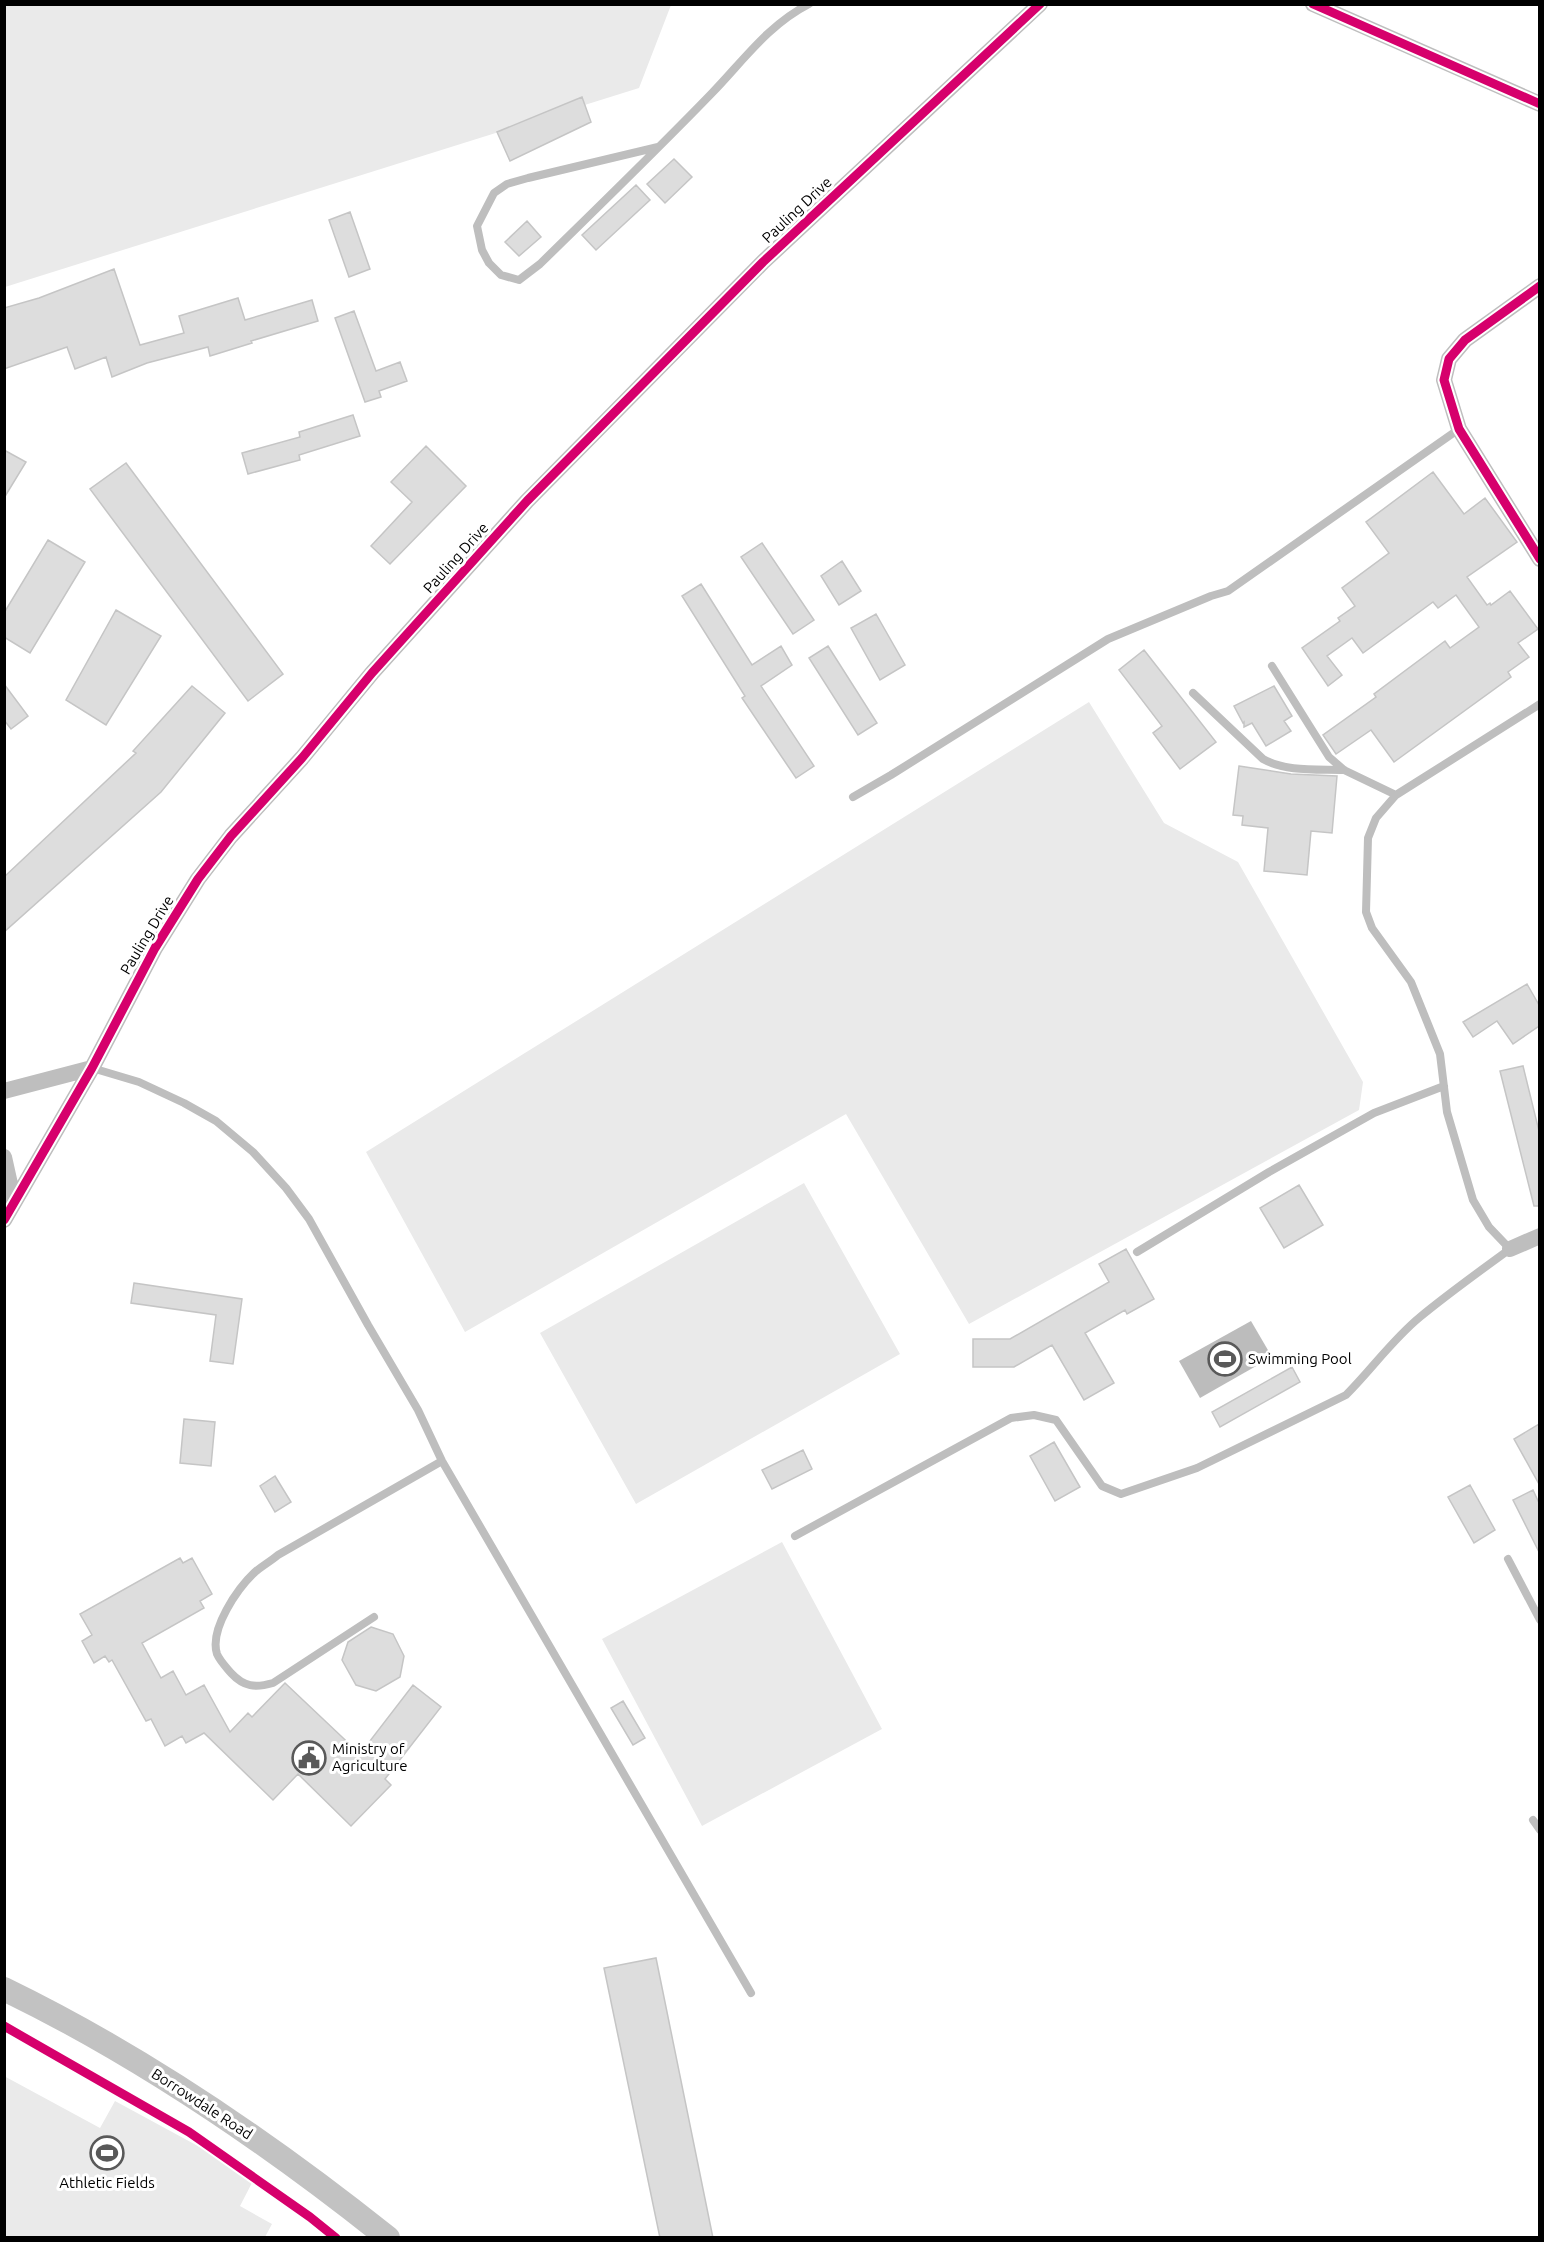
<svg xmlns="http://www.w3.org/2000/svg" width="1544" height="2242" viewBox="0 0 1544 2242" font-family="Ubuntu,sans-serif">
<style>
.green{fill:#eaeaea}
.water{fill:#bcbcbc}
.building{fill:#ddd;stroke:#c5c5c5;stroke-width:1.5}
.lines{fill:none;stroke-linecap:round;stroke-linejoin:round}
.service{stroke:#bebebe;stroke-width:8}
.minor{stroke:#bebebe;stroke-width:16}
.secondary{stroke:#c2c2c2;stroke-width:24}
.cycleway-casing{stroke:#fff;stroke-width:13}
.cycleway{stroke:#d6006c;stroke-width:9}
.labels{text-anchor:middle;stroke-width:6;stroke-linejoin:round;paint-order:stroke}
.street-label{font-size:15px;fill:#000;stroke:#fff}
.poi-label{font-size:15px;fill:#000;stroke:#fff;text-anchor:start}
</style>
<rect width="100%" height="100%" fill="#fff"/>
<path class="green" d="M5 5H671L639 88 5 287Z
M1089 702 1164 823 1238 862 1363 1082 1359 1110 969 1324 846 1114 465 1332 366 1152Z
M804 1183 900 1354 636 1504 540 1333Z
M782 1542 882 1729 702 1826 602 1639Z
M4 2076 100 2128 115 2101 255 2177 240 2206 272 2224 265 2237H5Z"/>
<path class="water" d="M1251 1321 1272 1357 1200 1398 1179 1361Z"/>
<path class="building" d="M582 97 591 122 510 161 497 132Z
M674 159 692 177 665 203 647 184Z
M636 185 650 200 596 250 582 235Z
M350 212 370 269 349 277 329 220Z
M527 221 541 237 519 256 505 242Z
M114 269 140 345 184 333 179 316 238 298 245 320 312 300 318 321 251 341 252 343 210 356 208 347 147 363 112 377 106 357 75 369 67 347 4 369V308L39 298Z
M354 311 376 371 400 362 407 381 379 391 381 397 365 402 335 318Z
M353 415 360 436 299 455 300 460 248 474 242 453 300 437 299 432Z
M426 446 466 486 390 564 371 546 412 502 391 482Z
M4 450 26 462 4 498Z
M126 463 283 674 248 701 90 489Z
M1433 472 1464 514 1485 498 1517 542 1467 577 1487 605 1490 603 1491 605 1510 591 1538 629 1518 643 1529 657 1508 672 1511 677 1394 762 1371 730 1336 754 1323 735 1376 697 1374 694 1445 641 1450 648 1479 627 1456 595 1438 608 1433 602 1363 653 1352 638 1327 656 1342 675 1328 686 1302 648 1340 621 1338 618 1355 606 1342 588 1389 553 1366 522Z
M48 540 85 562 30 653 4 637V613Z
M762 543 814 620 793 634 741 557Z
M842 561 861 591 839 605 821 576Z
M701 584 752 665 781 646 792 665 761 686 814 766 796 778 742 698 745 696 682 596Z
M116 610 161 636 106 725 66 700Z
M876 614 905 665 880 680 851 628Z
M828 646 877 723 858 735 809 658Z
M1144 650 1216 742 1180 769 1153 733 1162 726 1119 670Z
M4 684 28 716 11 729 4 720Z
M192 686 225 713 161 792 4 932V877L136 753 133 751Z
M1274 686 1292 716 1284 721 1291 731 1266 746 1252 723 1244 727V722L1243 723 1234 706Z
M1239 766 1291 774 1337 776 1332 833 1311 831 1307 875 1264 871 1268 828 1242 825 1243 816 1233 815Z
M1527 984 1539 1005V1026L1513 1044 1497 1021 1473 1037 1463 1022Z
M1523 1066 1539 1131V1206H1534L1500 1071Z
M1299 1185 1323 1225 1284 1248 1260 1208Z
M1126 1249 1154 1299 1127 1314 1125 1310 1085 1333 1114 1383 1084 1400 1052 1345 1014 1367H973V1339H1010L1109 1282 1099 1264Z
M134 1283 242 1299 233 1364 210 1361 216 1315 131 1303Z
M1292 1367 1300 1382 1220 1427 1212 1412Z
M184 1419 215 1422 211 1466 180 1463Z
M1539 1424V1484L1514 1439Z
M1054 1442 1080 1487 1055 1501 1030 1456Z
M803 1450 812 1469 772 1489 762 1470Z
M275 1476 291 1502 275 1512 260 1486Z
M1470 1485 1495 1530 1474 1543 1448 1497Z
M1533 1490 1539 1503V1552L1513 1500Z
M180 1558 183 1563 192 1558 212 1594 200 1601 204 1608 142 1643 161 1678 173 1671 186 1695 204 1685 230 1732 248 1713 252 1717 285 1683 360 1754 413 1685 441 1707 385 1779 391 1785 351 1826 298 1774 273 1800 204 1733 186 1743 182 1736 165 1746 151 1719 146 1721 112 1660 109 1662 105 1656 94 1663 82 1641 92 1635 80 1614Z
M371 1627 393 1634 404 1656 400 1677 376 1691 356 1685 342 1660 348 1642Z
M623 1701 645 1738 633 1745 611 1708Z
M656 1958 713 2238H660L604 1968Z"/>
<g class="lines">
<path class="service" d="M658 147 528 178 507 184 494 193 477 226 482 250 489 263 501 275 519 280 540 264C598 207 656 151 712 93 743 61 768 25 809 4
M1272 666 1329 757 1344 770 1396 795
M1193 693 1263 759C1286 772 1317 769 1344 770
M853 797 891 775 1108 639 1211 596 1228 591 1459 429
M92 1068 139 1082 184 1103 216 1121 253 1152 286 1188 309 1219 368 1325 418 1410 442 1461 751 1993
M1137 1252 1269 1172 1374 1113 1444 1086
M795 1536 1011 1418 1034 1415 1056 1420 1102 1486 1121 1494 1197 1468 1346 1395C1372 1369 1392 1340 1420 1317 1449 1293 1480 1271 1510 1249L1489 1227 1473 1200 1447 1112 1440 1054 1411 982 1372 928 1366 912 1368 838 1376 818 1396 795 1540 704
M1508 1559 1540 1620
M374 1617 273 1683C255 1688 244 1687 231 1673 226 1667 220 1661 217 1654 209 1629 238 1588 255 1572 262 1566 271 1561 278 1555L442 1461
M1533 1820 1540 1830"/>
<path class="minor" d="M1313 4 1540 104
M1540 286 1465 340 1449 359 1444 380 1459 429 1540 559
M4 1091 92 1068
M4 1157 14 1202
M4 1220 92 1068 155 948 198 879 231 836 302 758 372 673 527 501 763 262 1040 4
M1510 1249 1540 1236"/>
<path class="secondary" d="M4 1989C142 2056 269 2143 388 2238"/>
<defs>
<path id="cycleway" d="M1313 4 1540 104
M1540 286 1465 340 1449 359 1444 380 1459 429 1540 559
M4 1220 92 1068 155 948 198 879 231 836 302 758 372 673 527 501 763 262 1040 4
M4 2026 189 2132 310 2217 336 2238"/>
</defs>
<use href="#cycleway" class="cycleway-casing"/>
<use href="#cycleway" class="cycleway"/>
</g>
<defs>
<symbol id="stadium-ring" viewBox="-11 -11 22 22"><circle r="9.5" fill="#fff" stroke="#595959" stroke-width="1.5"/><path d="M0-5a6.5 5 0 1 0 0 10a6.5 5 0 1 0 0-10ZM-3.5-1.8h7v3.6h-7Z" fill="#595959"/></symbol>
<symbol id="civic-ring" viewBox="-11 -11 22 22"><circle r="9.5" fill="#fff" stroke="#595959" stroke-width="1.5"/><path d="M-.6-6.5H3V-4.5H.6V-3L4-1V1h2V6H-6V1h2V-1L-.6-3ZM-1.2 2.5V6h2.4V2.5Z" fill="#595959"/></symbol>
</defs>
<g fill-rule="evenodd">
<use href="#stadium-ring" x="1206" y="1340" width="38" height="38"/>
<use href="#civic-ring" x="290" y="1739" width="38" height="38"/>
<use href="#stadium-ring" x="88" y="2134" width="38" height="38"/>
</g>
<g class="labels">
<g class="street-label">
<text transform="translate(797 210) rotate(-43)" y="5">Pauling Drive</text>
<text transform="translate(456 558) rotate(-48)" y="5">Pauling Drive</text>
<text transform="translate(147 935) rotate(-59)" y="5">Pauling Drive</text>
<text transform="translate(202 2104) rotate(33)" y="5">Borrowdale Road</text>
</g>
<g class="poi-label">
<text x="1248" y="1364">Swimming Pool</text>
<text x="332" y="1754">Ministry of<tspan x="332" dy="17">Agriculture</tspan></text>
<text x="107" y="2188" text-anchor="middle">Athletic Fields</text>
</g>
</g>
<rect width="1544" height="2242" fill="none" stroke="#000000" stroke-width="12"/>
</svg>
